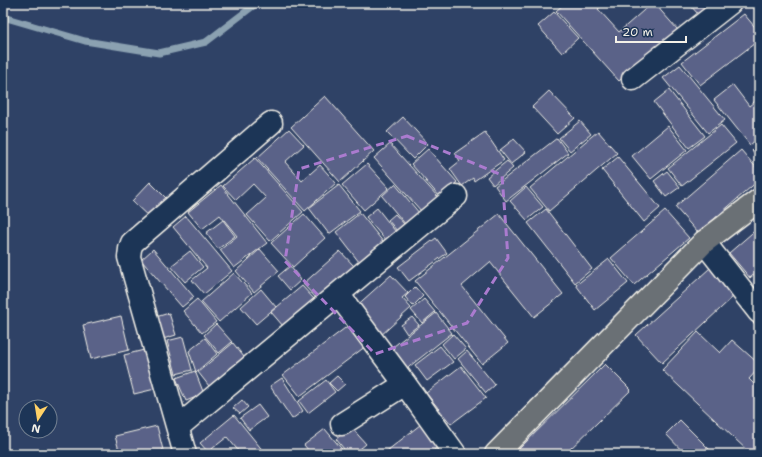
<svg xmlns="http://www.w3.org/2000/svg" width="762" height="457" viewBox="0 0 762 457" font-family="'Shantell Sans',sans-serif">
<style>
.lines{fill:none;stroke-linecap:round;stroke-linejoin:round}
.stream{stroke:#8ba1b1;stroke-width:7}
.building{fill:#5a6288;stroke:#f4f1e8}
.minor-casing{stroke:#f4f1e8;stroke-width:25}
.major-casing{stroke:#f4f1e8;stroke-width:25}
.minor{stroke:#1d3557;stroke-width:22}
.major{stroke:#6a7074;stroke-width:22}
.marked{fill:none;stroke:#ab7bcf;stroke-width:3;stroke-dasharray:8 5;stroke-linejoin:round}
</style>
<rect width="100%" height="100%" fill="#2f4266"/>
<filter id="ink" filterUnits="userSpaceOnUse"><feTurbulence type="fractalNoise" baseFrequency=".025" numOctaves="2"/><feDisplacementMap in="SourceGraphic" scale="8" xChannelSelector="R" yChannelSelector="G"/><feConvolveMatrix kernelMatrix="1 2 1 2 8 2 1 2 1" color-interpolation-filters="sRGB"/></filter>
<g filter="url(#ink)">
<g class="lines">
<path class="stream" d="M3 17 85 41 159 53 206 42 257 3"/>
</g>
<path class="building" d="M565 3H605L598 9 619 32 652 3H654L678 30 619 81 556 11Z
M688 3H713L699 15Z
M554 12 578 38 562 53 538 26Z
M744 14 759 32V40L700 85 682 62Z
M680 65 725 120 708 133 663 78Z
M733 85 749 106 759 98V137L750 145 714 100Z
M669 90 705 136 689 148 654 102Z
M549 91 575 118 557 134 532 107Z
M325 96 374 151 340 182 291 127Z
M403 117 428 144 413 159 387 132Z
M580 121 591 134 570 151 559 138Z
M721 125 736 143 682 186 668 168Z
M668 126 687 150 651 179 632 156Z
M289 129 304 145 285 162 302 181 320 165 336 183 305 211 257 158Z
M598 131 617 153 549 211 530 188Z
M485 132 504 160 474 181 473 178 462 186 450 169 460 161 455 153Z
M557 138 568 153 506 201 495 186Z
M514 139 526 152 511 164 500 150Z
M390 144 438 197 422 212 374 158Z
M759 144V159L752 150Z
M428 149 457 182 440 197 411 164Z
M741 150 759 171V180L698 233 675 207Z
M618 157 660 208 644 222 602 170Z
M255 158 303 212 270 241 247 215 266 198 253 184 236 200 223 186Z
M507 161 513 168 493 185 487 177Z
M367 164 389 188 364 210 342 185Z
M667 171 680 187 666 197 654 181Z
M150 182 170 202 152 220 132 201Z
M395 184 420 214 406 225 382 196Z
M221 185 267 243 234 268 220 250 237 236 220 215 202 229 188 212Z
M339 185 360 211 329 234 309 208Z
M526 187 543 207 527 220 510 201Z
M377 208 396 232 386 241 366 217Z
M546 209 592 269 575 283 528 223Z
M665 211 689 238 634 285 611 258Z
M360 213 384 243 359 262 336 232Z
M304 214 325 238 293 267 271 243Z
M395 214 405 225 397 231 388 220Z
M499 214 563 294 534 317 490 262 462 286 508 343 482 364 415 281Z
M186 216 232 271 204 294 192 280 207 268 173 227Z
M223 220 235 236 218 249 206 233Z
M759 227V270L750 278 729 253Z
M436 238 447 253 409 281 398 267Z
M153 249 194 297 182 307 141 260Z
M260 249 279 271 254 292 236 271Z
M190 251 203 267 185 282 171 266Z
M340 251 354 266 317 299 303 284Z
M609 259 628 283 595 310 576 285Z
M290 266 301 280 290 290 278 276Z
M710 268 735 295 662 363 636 335Z
M234 273 252 293 219 322 201 302Z
M391 275 408 293 402 298 411 308 379 337 353 309Z
M302 286 314 299 283 326 271 312Z
M415 287 423 296 413 306 405 297Z
M261 289 276 307 256 324 241 307Z
M197 299 216 322 202 333 183 311Z
M424 299 435 312 422 323 411 310Z
M169 313 176 335 163 339 156 317Z
M436 313 452 333 405 370 389 350Z
M121 316 129 350 91 359 83 325Z
M412 317 419 325 407 334 401 325Z
M353 322 370 343 300 396 283 375Z
M216 324 232 342 219 353 204 335Z
M698 332 720 353 732 340 759 364V368L749 379 759 389V454H751L662 370Z
M453 334 466 349 454 359 442 344Z
M183 337 192 370 176 374 167 341Z
M205 338 217 354 196 372 189 351Z
M233 343 244 357 209 386 198 372Z
M440 346 453 362 427 381 415 365Z
M144 350 155 389 134 394 124 355Z
M467 351 495 385 486 393 458 359Z
M605 364 631 390 565 454H524L519 449Z
M461 366 486 398 451 424 426 393Z
M195 371 204 394 186 401 176 378Z
M337 376 345 384 337 391 329 383Z
M282 378 303 411 292 419 270 386Z
M326 380 335 392 308 413 299 401Z
M242 400 248 407 240 414 233 408Z
M258 405 267 417 249 430 240 418Z
M234 415 264 452 262 454H241L227 437 208 452 200 443Z
M680 420 714 454H685L666 434Z
M425 421 442 444 429 454H383Z
M157 426 164 454H120L115 436Z
M351 427 366 444 354 454H348L336 439Z
M325 429 346 454H305L309 451 304 445Z"/>
<g class="lines">
<defs>
<path id="minor" d="M633 79 730 3
M704 242 759 312
M338 294 405 384 455 454
M342 424 405 384
M178 427 456 196
M185 454 129 257 130 249 132 243 271 123"/>
<path id="major" d="M496 454 704 242 759 200"/>
</defs>
<use href="#minor" class="minor-casing"/>
<use href="#major" class="major-casing"/>
<use href="#minor" class="minor"/>
<use href="#major" class="major"/>
</g>
</g>
<path class="marked" d="M407 136 502 175 508 258 467 323 375 354 285 261 299 169Z"/>
<rect width="762" height="457" fill="none" stroke="#1d3557" stroke-width="16"/>
<rect x="8" y="8" width="746" height="441" fill="none" stroke="#f4f1e8" stroke-width="1.5" filter="url(#ink)"/>
<g transform="translate(38 419) rotate(192)"><circle r="19" fill="#1d3557" stroke="#738091"/>
<path d="M0-3L7 15L0 10L-7 15Z" fill="#ffd166"/>
<text y="-6" font-size="11" font-weight="bold" text-anchor="middle" fill="#f4f1e8">N</text>
</g>
<path d="M616 36v6h70v-6" fill="none" stroke="#f4f1e8" stroke-width="2"/>
<text x="622" y="36" font-size="12" fill="#f4f1e8" stroke="#1d3557" stroke-width="3" paint-order="stroke">20 m</text>
</svg>
